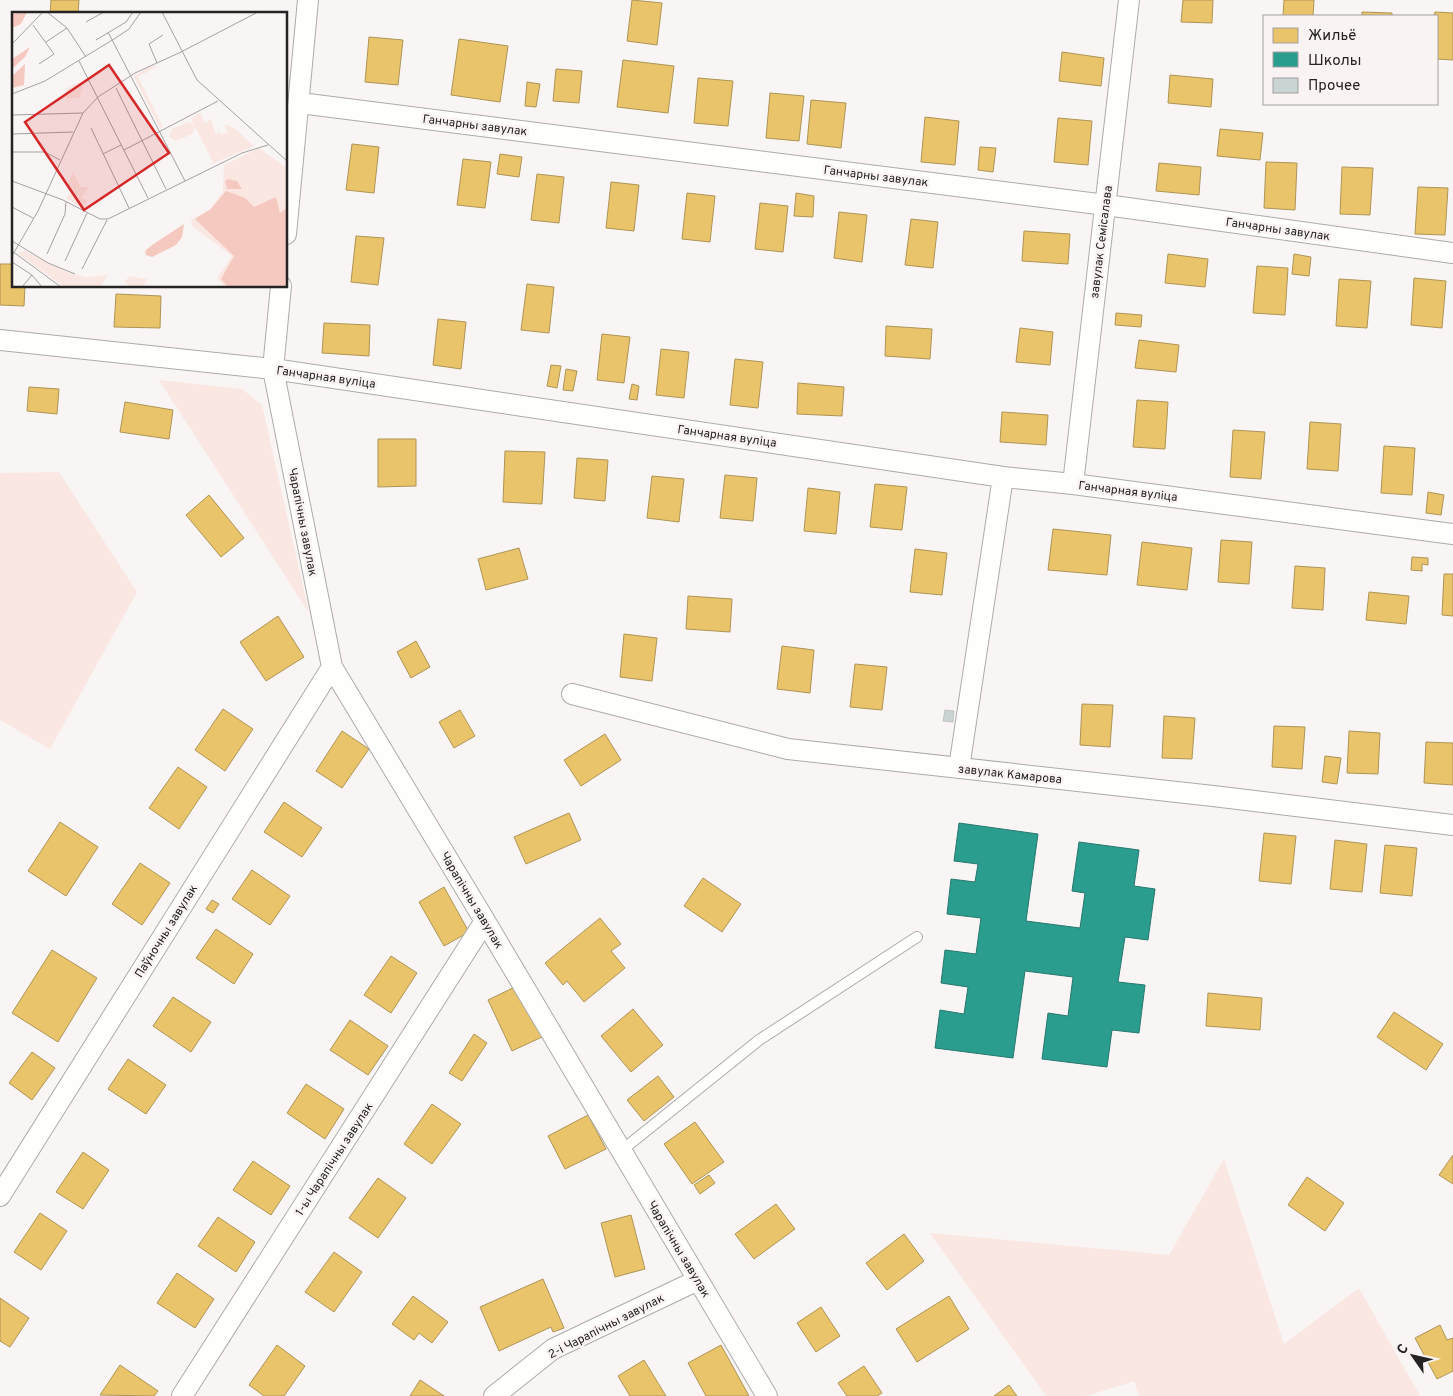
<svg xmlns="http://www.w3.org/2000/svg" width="1453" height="1396" viewBox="0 0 1453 1396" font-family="Overpass,sans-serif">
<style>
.green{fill:#fae7e2}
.homes{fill:#e9c46a;stroke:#ae9455}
.schools{fill:#2a9d8f;stroke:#28786f}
.building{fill:#c8d5d4;stroke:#c4c3c2}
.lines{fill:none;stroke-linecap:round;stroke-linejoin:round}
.service-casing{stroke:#adabaa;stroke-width:12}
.minor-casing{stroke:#adabaa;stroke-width:22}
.service{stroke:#fefefd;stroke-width:10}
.minor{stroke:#fefefd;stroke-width:20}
.labels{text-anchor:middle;stroke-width:5;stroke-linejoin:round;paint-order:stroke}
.street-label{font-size:12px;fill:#252323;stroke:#f9f4f3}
.inset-road{fill:none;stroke:#a4a1a0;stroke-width:1}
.view{fill:#d62828;fill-opacity:0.15;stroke:#d62828;stroke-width:2.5}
.inset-edge{fill:none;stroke:#252323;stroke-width:2.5}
</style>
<rect width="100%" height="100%" fill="#f8f5f4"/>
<path class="green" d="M159 380 242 389 262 405 309 613Z
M59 472 137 592 50 749 0 720V473Z
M1224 1159 1284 1344 1359 1288 1420 1396H1139L1134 1381 1087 1396H1046L930 1233 1169 1255Z"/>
<path class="homes" d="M51 0H79L78 14H50Z
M632 0 662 3 657 45 627 41Z
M1183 0H1213L1212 23 1181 22Z
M1284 0H1314L1313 16H1283Z
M1362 12 1392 13V16H1362Z
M1435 12 1453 13V60L1437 59V16H1434Z
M369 37 403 40 398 85 365 82Z
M459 39 508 46 500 102 451 95Z
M1062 52 1104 58 1101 86 1059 81Z
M623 60 674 66 668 113 617 107Z
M556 69 582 71 579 103 553 101Z
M1170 75 1213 79 1211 107 1168 103Z
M698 78 733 81 728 126 694 123Z
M527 82 540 84 536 107 525 106Z
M770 93 804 96 799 141 766 138Z
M811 100 846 103 841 148 807 144Z
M925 117 959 121 955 165 921 162Z
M1058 118 1092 121 1088 165 1054 162Z
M1220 129 1263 133 1260 160 1217 156Z
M352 144 379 147 374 193 346 190Z
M980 147 996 148 993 172 978 170Z
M500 154 522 157 519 177 497 174Z
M463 159 491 162 485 208 457 205Z
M1266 162 1297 163 1295 210 1264 208Z
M1159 163 1201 167 1199 195 1156 191Z
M1342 167 1373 168 1370 215 1340 214Z
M537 174 564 177 559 223 531 220Z
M611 182 639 185 634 231 606 228Z
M1418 187 1448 188 1445 235 1415 234Z
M687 193 715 196 710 242 682 239Z
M796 193 814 196 813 217 794 216Z
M760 203 788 206 783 252 755 249Z
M839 212 867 215 862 262 834 258Z
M911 219 938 222 933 268 905 265Z
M1024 231 1070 234 1068 264 1022 261Z
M356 236 384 238 378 285 351 282Z
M1168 254 1208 259 1205 287 1165 283Z
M1294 254 1311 257 1309 276 1292 274Z
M0 264H14V286H25L24 306 0 305Z
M1257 266 1288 268 1285 315 1253 313Z
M1414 278 1446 281 1442 328 1411 325Z
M1339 279 1371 281 1367 328 1336 326Z
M527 284 554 287 549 333 521 330Z
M116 294 161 296 160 328 114 327Z
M1116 313 1142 315 1141 327 1115 325Z
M438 319 466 322 461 369 433 365Z
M324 323 370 325 369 356 322 353Z
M886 326 932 329 930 359 885 356Z
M1020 328 1053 332 1050 365 1016 362Z
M602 334 630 337 624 383 597 380Z
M1139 340 1179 345 1176 372 1135 368Z
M661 349 689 352 684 398 656 395Z
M735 359 763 362 758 408 730 405Z
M551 365 561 366 557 388 547 386Z
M566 369 577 371 573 391 563 390Z
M798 383 844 387 842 416 797 414Z
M632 384 639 386 637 400 629 399Z
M29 387 59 389 57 414 27 411Z
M1137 400 1168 402 1165 449 1133 447Z
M125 402 173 410 169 439 120 432Z
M1002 412 1048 415 1046 445 1000 442Z
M1310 422 1341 424 1338 471 1307 469Z
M1233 430 1265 432 1261 479 1230 477Z
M378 439H416V486L378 487Z
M1384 446 1415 448 1412 495 1381 493Z
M505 451 545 452 542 504 503 502Z
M577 458 608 460 605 501 574 498Z
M725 475 757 478 753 521 720 518Z
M652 476 684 479 679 522 647 518Z
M875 484 907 487 902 530 870 527Z
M808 488 840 492 836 534 804 531Z
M1428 492 1444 495 1441 515 1426 513Z
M209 495 244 538 221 557 186 515Z
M1053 529 1111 535 1107 575 1048 570Z
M1221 540 1252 542 1249 584 1218 582Z
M1142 542 1192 548 1187 590 1137 585Z
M519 548 528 579 486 590 478 559Z
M915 549 947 553 942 595 910 592Z
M1412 557 1428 558V565L1422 564V571L1411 570Z
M1295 566 1325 568 1323 610 1292 608Z
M1444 574H1453V616L1442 615Z
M1369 592 1409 596 1406 624 1366 620Z
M688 596 732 599 730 632 686 629Z
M278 616 304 657 266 681 240 642Z
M624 634 657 638 652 681 620 677Z
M416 641 430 667 411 678 397 652Z
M782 646 814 650 810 693 777 689Z
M855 664 887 667 882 710 850 707Z
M1082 704 1113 705 1110 747 1080 745Z
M223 709 253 729 225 771 195 750Z
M460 710 475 736 454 748 439 722Z
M1164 716 1195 718 1192 759 1162 758Z
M1274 726 1305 727 1302 769 1272 767Z
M342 731 369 749 342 788 316 771Z
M1349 731 1380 733 1378 774 1347 773Z
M605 734 621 760 581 786 564 760Z
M1426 742 1453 743V785L1424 783Z
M1325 756 1341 758 1337 784 1322 782Z
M178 767 207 787 179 829 149 808Z
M284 802 322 828 302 857 264 832Z
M569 813 581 840 526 864 514 837Z
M60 822 98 847 66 896 28 871Z
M1264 833 1296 836 1291 884 1259 881Z
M1335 840 1367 844 1362 892 1330 889Z
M1385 845 1417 848 1412 896 1380 893Z
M140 863 170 883 142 925 112 904Z
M252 870 290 896 270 925 232 899Z
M703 878 741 904 722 932 684 906Z
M444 887 469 932 444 946 419 902Z
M212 900 219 904 213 913 206 909Z
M600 918 621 944 611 951 625 968 584 1002 567 981 563 985 545 963Z
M216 929 253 954 234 984 196 958Z
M52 950 97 978 58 1042 12 1013Z
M391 956 417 973 391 1013 364 995Z
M517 986 542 1037 512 1051 488 1000Z
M1208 993 1262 998 1260 1030 1206 1026Z
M173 997 211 1022 191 1052 153 1026Z
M633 1009 663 1045 631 1072 601 1036Z
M1394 1012 1443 1044 1426 1070 1377 1037Z
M350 1020 388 1046 368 1075 330 1050Z
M474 1034 487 1043 462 1081 449 1073Z
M32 1052 55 1068 32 1100 9 1083Z
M128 1059 166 1085 146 1114 108 1089Z
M658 1076 674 1097 644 1121 627 1100Z
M306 1084 344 1109 325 1139 287 1113Z
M432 1104 461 1124 432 1164 404 1144Z
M588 1115 606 1149 565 1169 548 1136Z
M695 1122 724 1162 692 1184 664 1144Z
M83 1152 109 1170 83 1209 56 1192Z
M1453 1155V1184L1439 1175Z
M253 1161 290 1186 271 1215 233 1190Z
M709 1175 715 1183 700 1194 694 1185Z
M1307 1177 1344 1203 1325 1231 1288 1205Z
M378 1178 406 1198 378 1238 349 1218Z
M776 1204 795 1229 754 1259 735 1234Z
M40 1213 67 1231 41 1270 14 1252Z
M631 1215 645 1269 615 1277 601 1223Z
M218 1217 255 1242 236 1272 198 1246Z
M904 1234 924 1261 887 1290 866 1263Z
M334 1252 362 1272 334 1312 305 1292Z
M177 1273 214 1299 195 1328 157 1303Z
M543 1279 564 1328 553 1332 551 1327 499 1351 480 1307Z
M413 1296 448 1322 432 1343 419 1333 414 1340 392 1324Z
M949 1296 969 1329 917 1362 896 1329Z
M0 1298 29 1318 10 1347 0 1341Z
M821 1307 840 1336 816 1352 797 1323Z
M1440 1325 1447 1340 1453 1338V1371L1437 1379 1415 1338Z
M277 1345 305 1366 284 1396H264L249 1385Z
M721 1345 749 1396H706L688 1363Z
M644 1360 666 1396H630L618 1376Z
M120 1365 158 1391 154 1396 100 1395Z
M864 1366 882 1393 877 1396H847L838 1383Z
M420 1380 444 1396H410Z
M1009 1385 1017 1396H994Z"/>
<path class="schools" d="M959 823 1038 834 1026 921 1080 928 1085 893 1072 891 1079 842 1139 850 1134 886 1155 889 1148 940 1125 937 1118 982 1145 985 1139 1033 1112 1030 1107 1067 1042 1059 1048 1013 1068 1016 1073 977 1025 971 1013 1058 935 1048 940 1010 964 1014 968 987 941 983 945 950 976 954 981 918 947 914 951 879 975 882 978 864 954 861Z"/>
<path class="building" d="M945 710 954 711 953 722 943 721Z"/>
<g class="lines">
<defs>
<path id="service" d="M621 1151 759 1040 917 937"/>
<path id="minor" d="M300 103 1106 205 1453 253
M286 234 308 0
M281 286 273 369 332 667 485 921 767 1396
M0 340 273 369 1003 477 1073 484 1453 534
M1073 484 1129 0
M572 694 788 749 1213 796 1453 825
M959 768 1003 477
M0 1196 332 667
M182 1396 485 921
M494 1396 553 1349 698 1280"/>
</defs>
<use href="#service" class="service-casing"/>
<use href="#minor" class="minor-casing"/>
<use href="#service" class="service"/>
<use href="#minor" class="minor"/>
</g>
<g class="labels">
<g class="street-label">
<text transform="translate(475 125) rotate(7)" y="4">Ганчарны завулак</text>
<text transform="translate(876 176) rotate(7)" y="4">Ганчарны завулак</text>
<text transform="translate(1278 229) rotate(8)" y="4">Ганчарны завулак</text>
<text transform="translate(1101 242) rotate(-83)" y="4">завулак Семісалава</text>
<text transform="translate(326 377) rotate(8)" y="4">Ганчарная вуліца</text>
<text transform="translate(727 436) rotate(8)" y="4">Ганчарная вуліца</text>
<text transform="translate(1128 491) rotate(7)" y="4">Ганчарная вуліца</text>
<text transform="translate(303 522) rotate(79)" y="4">Чарапічны завулак</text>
<text transform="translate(1010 774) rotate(6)" y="4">завулак Камарова</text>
<text transform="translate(472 900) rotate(59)" y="4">Чарапічны завулак</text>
<text transform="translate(166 931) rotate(-58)" y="4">Паўночны завулак</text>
<text transform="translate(334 1159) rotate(-57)" y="4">1-ы Чарапічны завулак</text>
<text transform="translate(679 1249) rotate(59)" y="4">Чарапічны завулак</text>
<text transform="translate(606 1326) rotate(-27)" y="4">2-і Чарапічны завулак</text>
</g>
</g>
<g transform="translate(12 12)">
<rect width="275" height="275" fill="#f8f5f4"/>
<path d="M137 54H146L126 65 151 115 148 116 122 65ZM67 70 71 76 67 86 54 87V77ZM188 101 193 111 199 107 204 123 207 119 209 123 216 120 212 113 221 115 242 134 195 154 201 150 183 115 180 122 164 129 157 125 160 117 176 110 182 113 179 106ZM247 136 275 156V275H213L205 266 220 244 180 214 179 208 198 197 211 180 212 153ZM61 160 69 175H77L69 186 75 188 71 197 54 186 60 178 54 177ZM13 239 59 262 74 265 96 263 88 275H52L5 241ZM118 264 135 267 131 275H118L113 269Z" fill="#fae7e2"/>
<path d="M15 0 9 12 0 16V2ZM18 35 13 45 0 57V47ZM13 52 12 73 0 76V64ZM216 167 225 169 230 177H215L213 169ZM214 179 233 186 242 195 264 185 268 201 275 196V275H216L209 267 222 244 183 207 199 197ZM172 212 170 225 164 233 140 245 134 243 133 239 140 233Z" fill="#f5c9bf"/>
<path class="inset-road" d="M35 0 55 16 74 45M150 0 185 68 275 149M74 10 92 0M21 13 42 42 27 52M96 20 173 169M84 28 114 10 121 0M34 30 55 16M0 32 31 0M169 40 246 0M67 49 136 186M145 51 137 32 151 23M104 76 154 177M0 82 33 69 102 27 117 17 129 0M0 103 71 101M79 116 117 196M0 122 61 120M112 138 206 89M0 140H33L48 148M91 142 109 133M0 169 51 188 88 207H96L230 141 256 133M0 195 21 206M0 229 36 251 63 262M0 239 49 275M35 242 53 202 54 190M0 244 26 199 71 101 86 85 123 61 169 40M53 249 75 201M0 250 20 263 30 275M70 257 95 208M10 275 20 263"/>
<path class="view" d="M97 53 157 141 72 198 13 110Z"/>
<rect width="275" height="275" class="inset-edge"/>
</g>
<rect x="1263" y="15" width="175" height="90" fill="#f9f4f3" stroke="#a4a0a0"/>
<rect x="1273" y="28" width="25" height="15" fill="#e9c46a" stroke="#a4a0a0"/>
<text x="1308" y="40" font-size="15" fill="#252323">Жильё</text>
<rect x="1273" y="52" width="25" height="15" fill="#2a9d8f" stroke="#a4a0a0"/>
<text x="1308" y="65" font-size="15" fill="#252323">Школы</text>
<rect x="1273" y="78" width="25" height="15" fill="#c8d5d4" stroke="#a4a0a0"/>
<text x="1308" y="90" font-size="15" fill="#252323">Прочее</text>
<g transform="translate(1413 1356) rotate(304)" stroke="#f9f4f3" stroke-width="4" paint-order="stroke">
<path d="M0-4L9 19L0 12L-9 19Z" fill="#252323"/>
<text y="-8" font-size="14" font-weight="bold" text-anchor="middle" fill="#252323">С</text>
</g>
</svg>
